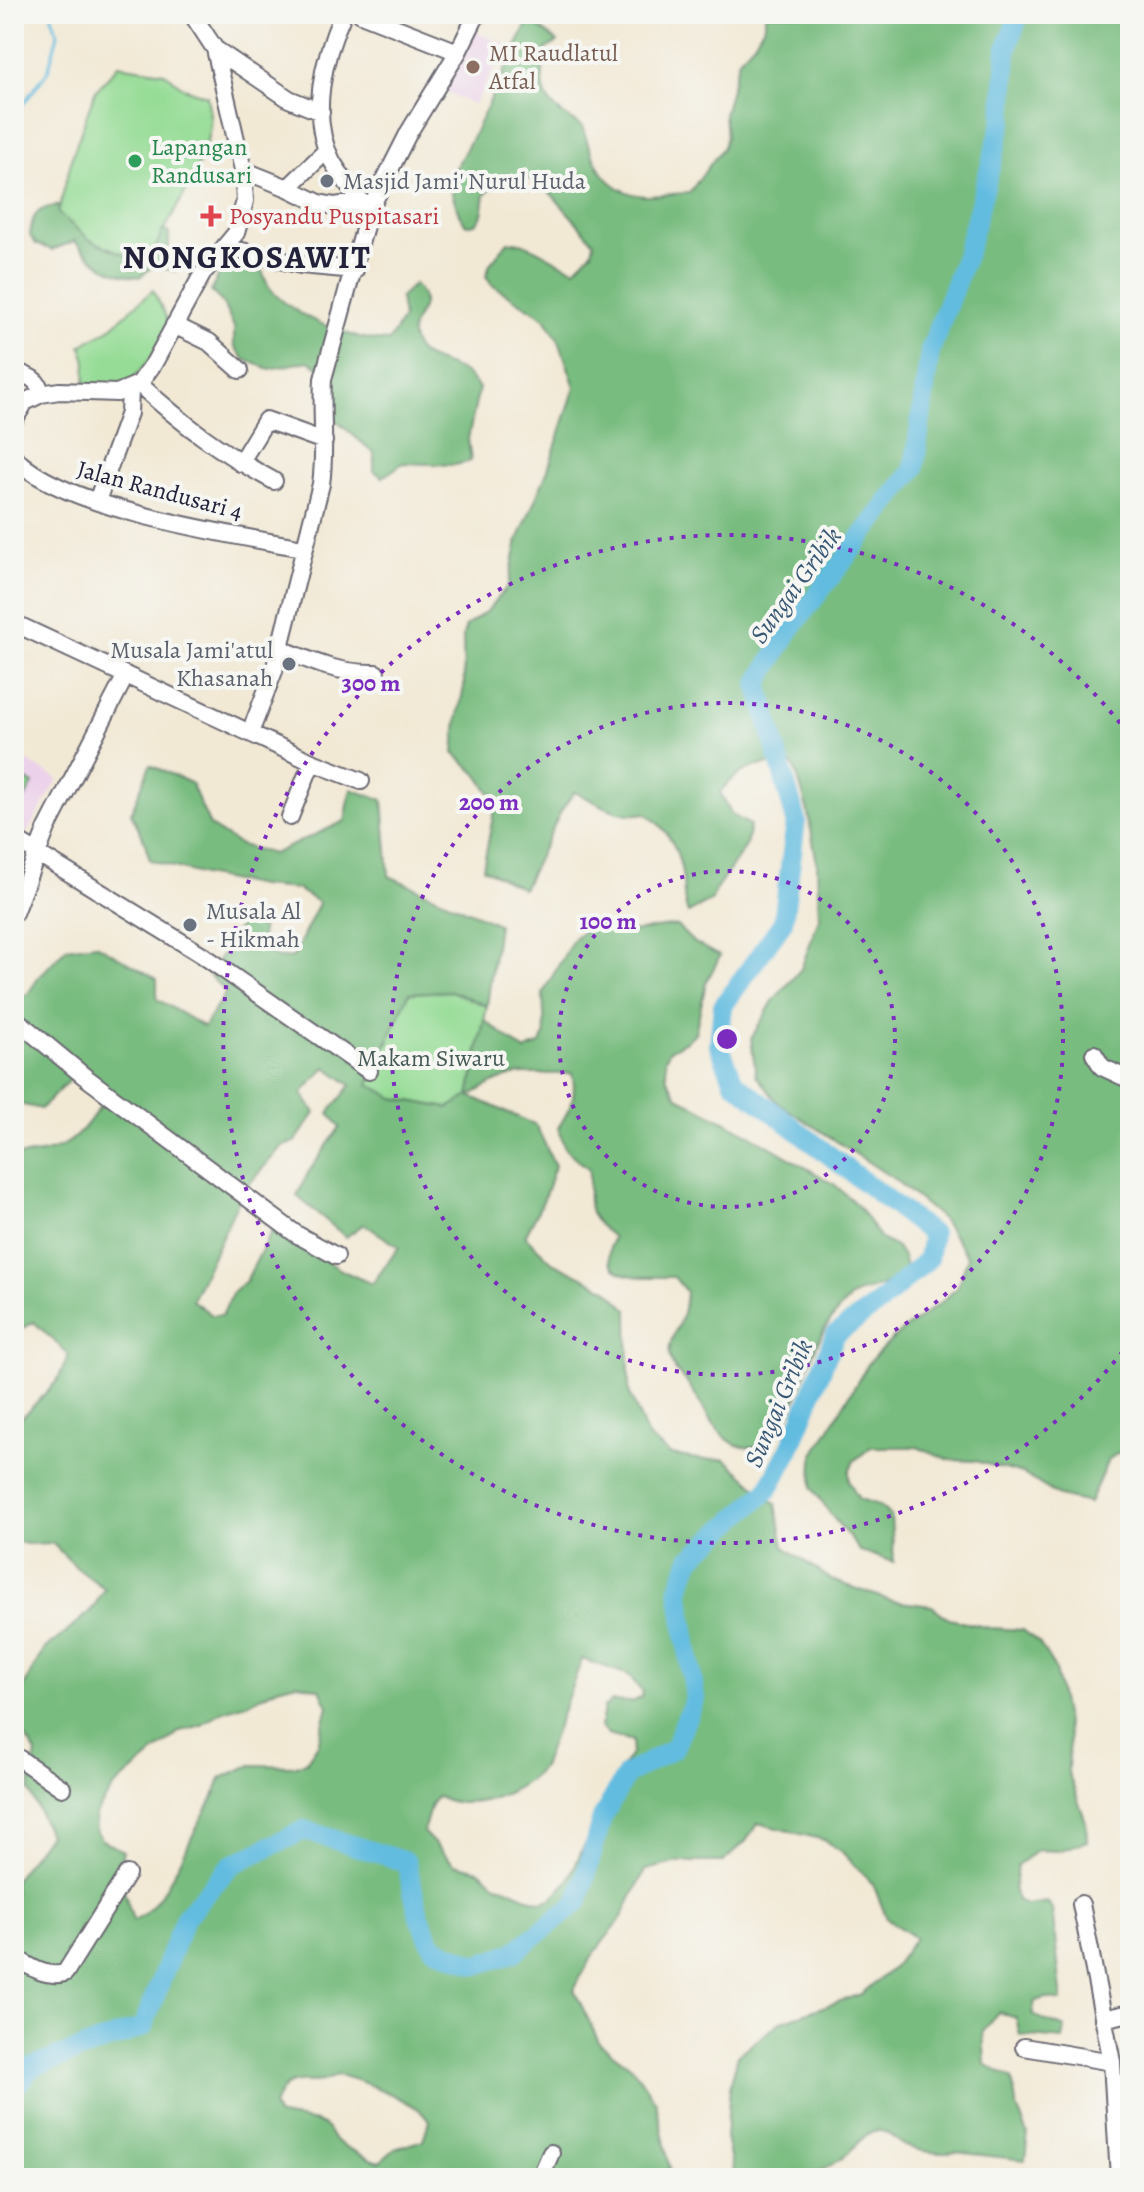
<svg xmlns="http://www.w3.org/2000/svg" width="1144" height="2192" viewBox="0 0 1144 2192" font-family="Alegreya,serif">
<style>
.built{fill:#ecd1ea}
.green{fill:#96dc96;stroke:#5c7f68;stroke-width:2}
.forest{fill:#78bc7f;stroke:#4d6f5d;stroke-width:2;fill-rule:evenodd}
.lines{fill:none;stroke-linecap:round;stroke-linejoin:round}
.stream{stroke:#62bce0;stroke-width:3}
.river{stroke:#62bce0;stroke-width:20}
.minor-casing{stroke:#6b6871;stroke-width:20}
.minor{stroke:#fff;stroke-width:16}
.ring{fill:none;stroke:#7b2cbf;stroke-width:4;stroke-dasharray:4 8}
.education-dot{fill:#8d6e63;stroke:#f6f6f2;stroke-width:3}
.leisure-dot{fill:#2e9e5b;stroke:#f6f6f2;stroke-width:3}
.worship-dot{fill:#6b7280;stroke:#f6f6f2;stroke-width:3}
.health-dot{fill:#e0444e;stroke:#f6f6f2;stroke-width:3}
.labels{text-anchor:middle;stroke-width:8;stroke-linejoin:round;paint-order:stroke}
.education-label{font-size:24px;fill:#785e54;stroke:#f6f6f2;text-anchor:start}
.leisure-label{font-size:24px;fill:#27864d;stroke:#f6f6f2;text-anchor:start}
.worship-label{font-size:24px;fill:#5b616d;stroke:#f6f6f2;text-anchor:start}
.health-label{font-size:24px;fill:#be3a42;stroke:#f6f6f2;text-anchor:start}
.street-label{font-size:24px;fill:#22223b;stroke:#f6f6f2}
.park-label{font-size:24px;fill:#455a56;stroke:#f6f6f2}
.water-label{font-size:26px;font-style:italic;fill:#385875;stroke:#f6f6f2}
.district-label{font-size:32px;font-weight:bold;letter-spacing:2px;fill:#22223b;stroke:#f6f6f2}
.centre{fill:#7b2cbf;stroke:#f6f6f2;stroke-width:4}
.ring-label{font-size:24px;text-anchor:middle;font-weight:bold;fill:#7b2cbf;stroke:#f6f6f2;stroke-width:8;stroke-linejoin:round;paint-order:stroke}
</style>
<rect width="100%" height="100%" fill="#f6f6f2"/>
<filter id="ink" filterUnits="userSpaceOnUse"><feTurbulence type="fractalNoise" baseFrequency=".0125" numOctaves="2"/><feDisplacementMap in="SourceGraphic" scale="16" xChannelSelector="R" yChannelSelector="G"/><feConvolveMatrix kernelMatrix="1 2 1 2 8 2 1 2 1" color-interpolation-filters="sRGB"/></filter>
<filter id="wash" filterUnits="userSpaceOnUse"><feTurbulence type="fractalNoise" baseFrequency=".006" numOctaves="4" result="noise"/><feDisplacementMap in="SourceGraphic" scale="32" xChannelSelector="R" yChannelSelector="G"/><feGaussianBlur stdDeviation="1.8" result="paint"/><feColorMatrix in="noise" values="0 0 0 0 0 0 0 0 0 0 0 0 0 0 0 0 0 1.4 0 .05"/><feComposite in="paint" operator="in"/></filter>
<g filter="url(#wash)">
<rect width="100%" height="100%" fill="#f2e9d5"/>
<path class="built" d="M473 31 507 45 474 105 437 88Z
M14 754 58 779 24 838 14 832Z"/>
<path class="green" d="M118 65 164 72 184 88 207 96C208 106 212 118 210 127 202 174 173 209 154 251L128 256 90 240 58 213 73 154 95 92Z
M153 290 170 325 155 354 125 388 85 385 86 361 81 346 109 329Z
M22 778 33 784 14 817V791Z
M451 991 487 1006 469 1096 448 1108 394 1098 369 1084 409 993Z"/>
<path class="forest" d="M765 14H1130V1457L1118 1453 1108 1460 1089 1503 1059 1496 1023 1474 975 1461 950 1460 917 1447H871L854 1461 849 1471V1481L859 1499 879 1505 891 1517 894 1562 860 1551 831 1515 812 1488 813 1456 870 1361 898 1334 944 1300 957 1288 968 1257 942 1219 894 1179 778 1103 756 1075 751 1039 773 1001 801 969 819 918 817 863 807 808 795 768 790 763C760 763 740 767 720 792L732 815 750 825 746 846 715 891 712 900 688 913C683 901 684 892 683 880 679 850 670 830 645 813 617 819 599 802 574 792L561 811 523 889 483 868 496 801 477 774 454 753 457 720 464 687 463 636 466 626 488 610 508 586 518 540 546 475 575 387 559 341 545 318 492 285 486 276 490 264 508 242C528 239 553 263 575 269L592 252 594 242 539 180 503 175 485 195 482 215 476 224 466 225 459 214 448 181 471 140 529 20 558 42 546 49C538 93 543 105 582 126 592 159 605 193 645 196 659 196 675 193 689 193L723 147 726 137 724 114 739 59 754 43 765 24Z
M60 205 58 213 90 240 128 256 154 251 163 230 169 233V257L175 271 153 266 140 277C111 275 94 263 75 241L52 250 36 244 30 236C32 213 37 208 60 205Z
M237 264 262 271C264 276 266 283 270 288 292 317 355 341 389 341L403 318 400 298 414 284C439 310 405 315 413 341 421 364 449 361 466 374 470 378 475 383 479 388L468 439 471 461 455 465 403 463 383 477 374 471V453L331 416 335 377 308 361 270 369 245 360 234 346V327L222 302 211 291 220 271Z
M150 765 191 783 210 826 240 845 273 854 345 821 351 789 383 800 389 876 498 924 487 1006 451 991 409 993 369 1084 394 1098 448 1108 469 1096 484 1020 525 1051 540 1044 545 1035 543 993 574 938 596 921C631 942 643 926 677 926L693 942 720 956 706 983 695 1033 688 1040 670 1050 665 1059 667 1079 678 1097 745 1132 834 1184 858 1206 881 1239 896 1247 903 1257 906 1267C892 1287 879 1286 859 1293 847 1298 832 1317 825 1329 804 1364 799 1408 772 1441 728 1465 710 1417 691 1388 684 1378 672 1370 670 1357 667 1343 677 1330 682 1316 685 1308 685 1300 686 1292L674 1277C657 1276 611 1283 609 1256 608 1251 612 1242 613 1237 582 1214 590 1205 589 1169L565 1149 558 1128C570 1109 578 1096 572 1073 556 1074 541 1074 525 1074 508 1074 484 1087 470 1096L536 1125 555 1166 543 1201 525 1236 552 1262 607 1289 628 1310 629 1392 648 1437 671 1455 705 1460 725 1459 776 1504 784 1547 832 1580 892 1601 932 1606 949 1619 990 1628 1023 1630 1039 1643 1055 1669 1069 1739 1068 1772 1086 1822 1087 1841 1058 1851 1038 1850 1017 1865 1014 1889 1017 1900 1026 1905 1048 1902 1052 1909 1062 2001 1045 1998 1035 2001 1032 2015 1065 2028 1063 2039 1020 2035 1016 2018 998 2012 983 2032 985 2064 1012 2079 1017 2109 1028 2134 1025 2160 955 2152C941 2155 920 2151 906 2146 895 2141 886 2128 874 2131 861 2135 852 2152 841 2159 809 2181 772 2181 734 2176L726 2138 730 2086 738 2055 782 2021 861 1994 893 1968 915 1938 887 1919 873 1884 843 1853 824 1840 758 1823 746 1841 723 1862H679L645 1870 622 1917 590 1959 574 1990 600 2044 633 2068 656 2102 672 2178H14V1880L49 1834 29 1790 36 1753 14 1720V1705L44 1649 66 1633 92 1609 105 1589 77 1568 52 1543 26 1544 15 1541 14 1538V1426L57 1381 69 1355 34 1322 14 1333V1156C66 1153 77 1141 105 1099L73 1076 41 1109 19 1104 14 1109V994L27 995 39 977 66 948 96 944 157 979V999L204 1027 226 992 209 975 242 922 261 926 262 949 278 958 293 957 319 903 297 889 260 886 203 875 150 860 143 837 131 813ZM326 1067 351 1085 329 1113 340 1127 308 1173 297 1196 346 1237 364 1224 399 1247 372 1284 343 1271 273 1228 246 1281 233 1292 222 1315H212L192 1300 243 1191 282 1146 295 1142 315 1113 302 1093ZM582 1659 629 1675 642 1692 641 1697 632 1702 612 1701 604 1707 601 1727 608 1734 633 1741 631 1754 617 1775 568 1881 551 1899 542 1902 532 1899 495 1883 479 1870 454 1864 423 1832 431 1804 437 1797C445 1799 454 1803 462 1803 489 1804 526 1788 542 1767ZM297 1683 320 1689 328 1706 318 1744 306 1762 296 1766 251 1765 221 1778C216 1796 207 1808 199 1823 185 1849 162 1910 133 1920L118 1871 123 1851 102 1840 96 1832 95 1815 113 1788 180 1731 202 1725 221 1712 249 1703 277 1688ZM336 2075C356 2078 421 2103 429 2121L423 2140 395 2149 380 2162C370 2160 341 2146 334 2139 331 2136 330 2131 327 2128 315 2118 291 2120 277 2115L273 2106C276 2100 280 2093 284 2088 297 2075 316 2089 336 2075Z"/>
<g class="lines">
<path class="stream" d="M14 116 48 71 58 34 51 14"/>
<path class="river" d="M14 2088 32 2067 143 2027 185 1917 231 1865 304 1830 406 1862 419 1915 433 1947 477 1965 513 1953 578 1902 602 1818 626 1775 674 1748 695 1698 679 1589 691 1558 768 1490 791 1446 835 1335 878 1304 928 1259 932 1234 734 1082 719 1045 723 1006 783 922 796 821 758 684 789 631 914 469 930 351 966 255 1003 120 1007 48 1019 14"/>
</g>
</g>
<g filter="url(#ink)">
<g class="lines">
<defs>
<path id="minor" d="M343 14C324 56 308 117 332 161 342 179 357 195 369 211
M361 14 458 52
M215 49 289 99 321 112
M243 170 288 188 319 203 335 206 362 202
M288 188 327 150
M225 247 301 265 355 270
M174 325 209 342 240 370
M14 371C26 375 40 379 41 394
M139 384C184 425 220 452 274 481
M14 420 25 402 41 394 59 391 117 393 139 384 154 363 203 273 236 233 245 201 243 170 215 49 192 14
M14 457C61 509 233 535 303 548
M240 463 266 420 324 441
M97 501 129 413 130 389
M14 623 312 762 361 781
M279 648C312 662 340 674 376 673
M250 733 274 671 321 484C326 449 321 415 323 379L369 211 409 132 458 52 477 14
M290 817 312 762
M14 839 201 954 369 1071
M14 913 47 828 126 675
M14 1018 84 1076 296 1234 336 1256
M1094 1054 1102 1067 1130 1080
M14 1755 62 1788
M1081 1904 1112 2062
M14 1957C31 1967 45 1978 65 1973L127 1874
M1103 2019 1130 2013
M1024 2047 1112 2062 1119 2178
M540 2178 551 2153"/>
</defs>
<use href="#minor" class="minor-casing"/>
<use href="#minor" class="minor"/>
</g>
</g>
<g class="ring">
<circle cx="727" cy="1039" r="168"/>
<circle cx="727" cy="1039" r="336"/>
<path d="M1130 1342A504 504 0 1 1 1130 736"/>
</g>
<circle class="education-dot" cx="473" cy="67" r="8"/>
<circle class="leisure-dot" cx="135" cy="161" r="8"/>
<g class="worship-dot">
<circle cx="327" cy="181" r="8"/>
<circle cx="289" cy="664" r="8"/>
<circle cx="190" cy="925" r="8"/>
</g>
<path class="health-dot" d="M207 204h8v8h8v8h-8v8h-8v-8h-8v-8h8z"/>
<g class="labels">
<g class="education-label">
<text x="489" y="61">MI Raudlatul<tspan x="489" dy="28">Atfal</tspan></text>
</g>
<g class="leisure-label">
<text x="151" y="155">Lapangan<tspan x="151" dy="28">Randusari</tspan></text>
</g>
<g class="worship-label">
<text x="343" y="189">Masjid Jami' Nurul Huda</text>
<text x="273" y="658" text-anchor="end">Musala Jami'atul<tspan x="273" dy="28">Khasanah</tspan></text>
<text x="206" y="919">Musala Al<tspan x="206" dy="28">- Hikmah</tspan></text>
</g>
<g class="health-label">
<text x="229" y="224">Posyandu Puspitasari</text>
</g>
<g class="street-label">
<text transform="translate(160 490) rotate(15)" y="8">Jalan Randusari 4</text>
</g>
<g class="park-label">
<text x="431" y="1066">Makam Siwaru</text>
</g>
<g class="water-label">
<text transform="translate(795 585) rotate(-54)" y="9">Sungai Gribik</text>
<text transform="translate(778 1403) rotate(-67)" y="9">Sungai Gribik</text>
</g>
<g class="district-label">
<text x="247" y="268">NONGKOSAWIT</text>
</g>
</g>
<circle cx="727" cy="1039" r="12" class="centre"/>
<g class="ring-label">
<text x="371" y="691">300 m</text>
<text x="489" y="810">200 m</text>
<text x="608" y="929">100 m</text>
</g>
<rect width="1144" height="2192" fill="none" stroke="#f6f6f2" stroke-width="48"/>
</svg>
